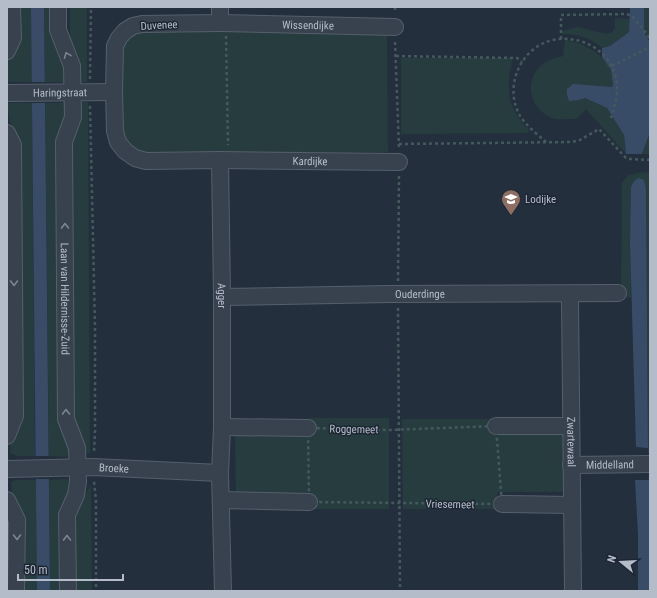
<svg xmlns="http://www.w3.org/2000/svg" width="657" height="598" viewBox="0 0 657 598" font-family="'Roboto Condensed',sans-serif">
<style>
.green{fill:#263c3f}
.water{fill:#394c67}
.pier{fill:#242f3e}
.lines{fill:none;stroke-linecap:round;stroke-linejoin:round}
.minor-casing{stroke:#565f6c;stroke-width:18}
.path{stroke:#44595c;stroke-width:2.5;stroke-dasharray:3 3;stroke-linecap:butt}
.minor{stroke:#38414e;stroke-width:16}
.oneway{stroke:#7c8592}
.labels{text-anchor:middle;stroke-width:3;stroke-linejoin:round;paint-order:stroke}
.street-label{font-size:11px;fill:#b4bcc9;stroke:#1d2633}
.poi-label{font-size:11px;fill:#b4bcc9;stroke:#1d2633;text-anchor:start}
</style>
<rect width="100%" height="100%" fill="#242f3e"/>
<path class="green" d="M17 7H31L32 82H7V62L9 57Z
M44 7H58L65 82H45Z
M70 7H87V82H80L70 37Z
M644 7H650V43L644 32Z
M615 18 630 19 629 32 610 46 602 48C588 37 580 34 562 34V31L578 27 606 34 612 32 615 28Z
M387 30 388 152 136 153 123 138 118 54 124 39 139 31Z
M565 40C580 41 605 54 611 70 612 74 612 81 613 85L611 87 567 95 569 100H579L585 98 607 108 624 135 626 154 586 109C583 112 580 116 577 118 575 119 570 119 568 119 536 124 517 84 543 64 549 59 556 58 563 56Z
M401 58H510L512 61C506 89 507 107 528 129L529 132 527 133 401 134Z
M79 102H88L90 453 85 454 73 418 71 140Z
M7 103H32L35 456H17L10 453 17 138 9 119Z
M45 103H66L72 452 66 457 49 456Z
M650 132V154H642Z
M644 172 650 173V453H648L646 188 634 181C630 191 631 203 631 215 630 242 631 270 631 298H621L622 183 628 175Z
M309 418H389V509H307L306 493 236 494 235 432 308 433Z
M402 419H494L563 433 564 492H497V509H403Z
M647 477H650V591H649V480Z
M66 479 72 482 64 591H50L49 480Z
M16 480H36L37 591H22L11 482Z
M91 484 92 591H75V520L76 511Z
M7 510 10 516 12 591H7Z"/>
<path class="water" d="M31 7H44L50 591H37Z
M630 7H644V32L650 43V132L642 154H626L624 135 607 108 585 98 579 100 569 101 567 95V89L573 84 611 87 613 86 611 70 602 57V48L610 46 629 32Z
M639 178 644 180 646 188 648 448 636 447 630 244 631 187 634 181Z
M635 480H649V591H638V534Z"/>
<path class="pier" d="M30 82H47V103H30Z
M33 456H51V479H34Z"/>
<g class="lines">
<defs>
<g id="minor">
<path id="s1" d="M58 7V30L72 66 73 117 64 142 66 419 77 448 78 482 76 495 67 515 68 591"/>
<path id="s2" d="M220 7V23L142 24 133 26 125 31 119 38 115 46 114 92 115 131 118 142 125 151 135 158 146 161 220 160 222 297V427L220 473 223 591"/>
<path id="s3" d="M220 23 395 27"/>
<path d="M7 51 13 38 12 7"/>
<path id="s4" d="M7 93 114 92"/>
<path d="M7 133 13 145 15 416 7 436"/>
<path id="s5" d="M220 160 399 162"/>
<path id="s6" d="M566 294 570 300 573 591"/>
<path id="s7" d="M222 297 389 294 618 293"/>
<path d="M496 426H571"/>
<path d="M222 427 308 428"/>
<path id="s8" d="M571 465 650 464"/>
<path id="s9" d="M7 469 93 467 220 473"/>
<path d="M7 500 17 520 16 591"/>
<path d="M221 500 309 502"/>
<path d="M502 504 572 505"/>
</g>
</defs>
<use href="#minor" class="minor-casing"/>
<path class="path" d="M395 7V13
M226 36 228 145
M561 39V15L627 14 633 17 646 33 650 39
M395 42 399 149
M396 56 517 58 522 62
M612 66 650 47
M90 79 91 7
M90 106 95 327V432L94 453
M546 142C537 134 525 125 519 114 504 85 521 47 553 40 581 34 611 51 616 79 619 92 615 105 611 118
M399 144 572 142 580 140 599 129 626 158 630 159 650 160
M398 281 399 176
M398 308 400 591
M496 426 502 504 309 502 308 428 390 430Z
M94 482 96 500V591"/>
<use href="#minor" class="minor"/>
</g>
<defs><path id="oneway-chevron" d="M-2-3.5L2.5 0L-2 3.5" fill="none" stroke-width="1.6" stroke-linecap="round" stroke-linejoin="round"/></defs>
<g class="oneway">
<use href="#oneway-chevron" transform="translate(67 55) rotate(-111)"/>
<use href="#oneway-chevron" transform="translate(65 226) rotate(-91)"/>
<use href="#oneway-chevron" transform="translate(14 283) rotate(90)"/>
<use href="#oneway-chevron" transform="translate(66 412) rotate(-91)"/>
<use href="#oneway-chevron" transform="translate(17 537) rotate(90)"/>
<use href="#oneway-chevron" transform="translate(67 538) rotate(-91)"/>
</g>
<defs>
<symbol id="school-pin" viewBox="-11 -11 22 30"><path d="M0 17L-7.5 6A9.5 9.5 0 1 1 7.5 6Z" fill="#8d6e63" stroke="#1d2633"/><path d="M0-5L7-2L0 1L-7-2ZM-4 1L0 2.5L4 1V4Q0 6-4 4Z" fill="#fff"/></symbol>
</defs>
<g fill-rule="evenodd">
<use href="#school-pin" x="500" y="188" width="22" height="30"/>
</g>
<g class="labels">
<g class="street-label">
<text transform="translate(159 25) rotate(-3)" y="4">Duvenee</text>
<text dy="4" stroke="none"><textPath href="#s3" startOffset="88">Wissendijke</textPath></text>
<text dy="4" stroke="none"><textPath href="#s4" startOffset="53">Haringstraat</textPath></text>
<text dy="4" stroke="none"><textPath href="#s5" startOffset="90">Kardijke</textPath></text>
<text dy="4" stroke="none"><textPath href="#s7" startOffset="198">Ouderdinge</textPath></text>
<text dy="4" stroke="none"><textPath href="#s2" startOffset="472">Agger</textPath></text>
<text dy="4" stroke="none"><textPath href="#s1" startOffset="296">Laan van Hildernisse-Zuid</textPath></text>
<text transform="translate(354 429) rotate(1)" y="4">Roggemeet</text>
<text dy="4" stroke="none"><textPath href="#s6" startOffset="149">Zwartewaal</textPath></text>
<text dy="4" stroke="none"><textPath href="#s8" startOffset="39">Middelland</textPath></text>
<text dy="4" stroke="none"><textPath href="#s9" startOffset="107">Broeke</textPath></text>
<text transform="translate(450 504) rotate(1)" y="4">Vriesemeet</text>
</g>
<g class="poi-label">
<text x="525" y="203">Lodijke</text>
</g>
</g>
<rect width="657" height="598" fill="none" stroke="#b4bcc9" stroke-width="16"/>
<g transform="translate(621 562) rotate(288)" stroke="#1d2633" stroke-width="3" paint-order="stroke">
<path d="M0-3L7 15L0 10L-7 15Z" fill="#b4bcc9"/>
<text y="-6" font-size="11" font-weight="bold" text-anchor="middle" fill="#b4bcc9">N</text>
</g>
<path d="M18 574v6h105v-6" fill="none" stroke="#b4bcc9" stroke-width="2"/>
<text x="24" y="574" font-size="12" fill="#b4bcc9" stroke="#1d2633" stroke-width="3" paint-order="stroke">50 m</text>
</svg>
